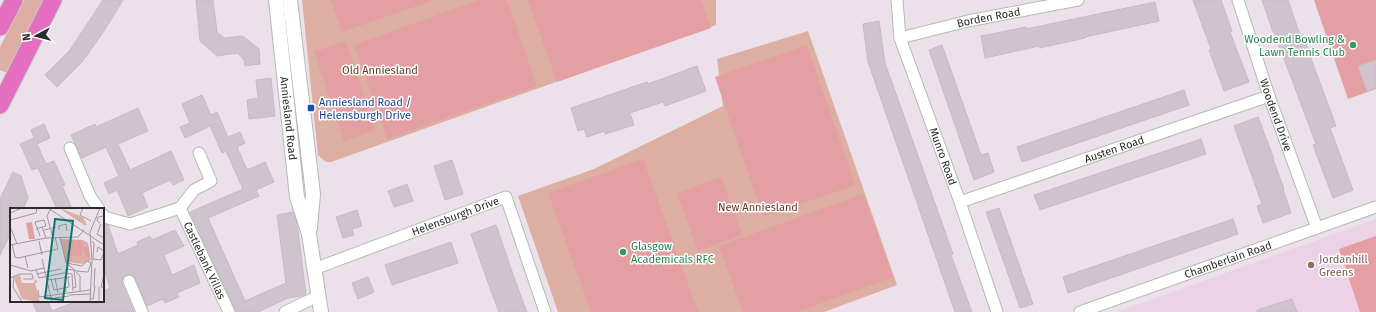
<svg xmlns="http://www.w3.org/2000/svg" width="1376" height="312" viewBox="0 0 1376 312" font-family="'Fira Sans',sans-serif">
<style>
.education{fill:#ecd2e6}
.green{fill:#ddafa2}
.pitch{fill:#e39fa1}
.building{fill:#cfc4ce;stroke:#c8bac5}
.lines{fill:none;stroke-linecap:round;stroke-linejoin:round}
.minor-casing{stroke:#b1bbb4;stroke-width:13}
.tertiary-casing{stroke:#b1bbb4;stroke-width:16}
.primary-casing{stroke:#c8c8c8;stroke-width:19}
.minor{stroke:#fff;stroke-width:11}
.tertiary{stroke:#fff;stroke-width:14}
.primary{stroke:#e46ebf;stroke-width:17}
.leisure-dot{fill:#2e9e5b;stroke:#fff;stroke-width:1.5}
.transit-dot{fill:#1a4fb4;stroke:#fff;stroke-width:1.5}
.education-dot{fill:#8d6e63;stroke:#fff;stroke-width:1.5}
.labels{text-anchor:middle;stroke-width:3;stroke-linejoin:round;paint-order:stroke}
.street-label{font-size:11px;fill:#2c2c2c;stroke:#fff}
.leisure-label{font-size:11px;fill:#27864d;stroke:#fff;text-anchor:end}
.park-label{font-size:11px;fill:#643822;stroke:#fff}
.transit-label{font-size:11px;fill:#164399;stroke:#fff;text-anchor:start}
.education-label{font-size:11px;fill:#785e54;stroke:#fff;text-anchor:start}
.inset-road{fill:none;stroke:#9f989f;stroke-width:1}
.view{fill:#0f766e;fill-opacity:0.15;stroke:#0f766e;stroke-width:2}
.inset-edge{fill:none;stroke:#2c2c2c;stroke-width:2}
</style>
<rect width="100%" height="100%" fill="#ece0eb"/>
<path class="education" d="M1376 219V312H1117Z"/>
<path class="green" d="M24 0H44L7 73 0 70V47Z
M302 0H716V25L331 162H326L318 155Z
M808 31 897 285 824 312H558L518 196 594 169 723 106 717 59Z"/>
<path class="pitch" d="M331 0H434L342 32Z
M479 0H507L537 86 387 139 354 45Z
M528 0H701L711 28 557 82Z
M1314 0H1376V89L1348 99Z
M346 41 375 130 344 141 314 52Z
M807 45 855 185 763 217 715 77Z
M643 159 698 312H591L548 193Z
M721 177 742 235 698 251 677 193Z
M863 194 893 277 797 312H743L719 246Z
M1376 236V312H1360L1339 249Z"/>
<path class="building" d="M103 0H123L104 31 82 62 57 87 45 75 70 50Z
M196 0H213L217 32 224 38 243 36 259 49 260 64 245 66 244 60 238 53 217 56 200 41Z
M1193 0H1221L1232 31 1230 32 1249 82 1224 91 1209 50 1211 49Z
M1262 0H1288L1300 35 1302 34 1336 126 1330 128 1353 190 1333 198 1313 145 1316 144 1274 32H1273Z
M1155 2 1159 21 1085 37V38L1040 48 1039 46 985 58 981 36 1026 27V29Z
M879 21 885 63 953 254 951 255 972 312H955L868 62 863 24Z
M942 45 981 155 988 153 994 172 974 180 929 50Z
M1376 60V88L1367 91 1358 66Z
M697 66 706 91 665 106 663 102 630 113 634 125 605 134V131L587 137 584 129 578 131 571 108 647 82 648 84Z
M271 78 275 116 249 119 247 100 258 98 256 80Z
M1184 90 1189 105 1022 162 1017 147Z
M202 95 211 115 217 112 228 137 240 132 245 143 237 147 247 170 265 162 274 182 256 190 259 196 208 218 245 301 286 283 277 215 293 212 297 223 306 294 301 296 288 298 258 312H236L190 212 243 189 226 151 222 153 210 126 185 138 180 127 190 123 182 104Z
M138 108 148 131 118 144 130 170 171 151 184 180 173 185 170 180 142 193 148 207 128 216 117 190 109 194 104 183 119 176 106 147 82 158 71 135 95 124 96 127Z
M1258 117 1274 159H1273L1284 189H1283L1291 213 1263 223 1257 206 1262 204 1234 126Z
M44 124 50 138 37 144 46 164 54 161 65 185 62 186 71 206 63 209H57L38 168 32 170 20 144 34 138 31 130Z
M1201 139 1206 154 1040 210 1034 195Z
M452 160 463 194 445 200 434 166Z
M13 172 21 176 28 198 23 209H11V233L0 255V199Z
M407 184 413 201 394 207 388 191Z
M999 208 1033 304 1020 308 986 212Z
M357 210 362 226 352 229 354 235 343 238 336 217Z
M1233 219 1238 234 1068 293 1063 277Z
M103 224 108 225 118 254 138 245 137 242 150 236 152 240 175 230 184 246 164 255 172 275 194 265 200 283 177 293 179 297 165 303 163 299 147 306 135 278 133 275 127 274 123 277 122 283 134 312H37L32 301H48L52 311 77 301H103V291L110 288 103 266Z
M496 225 516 283 527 312H499L491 291 471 234Z
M451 242 458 263 392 285 385 265Z
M368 277 374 292 358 299 352 283Z
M1292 299 1297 312H1257V310Z"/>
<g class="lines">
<defs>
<g id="minor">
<path id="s1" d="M897 0 900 38 960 202 997 312"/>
<path id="s2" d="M1238 0 1269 96 1317 228"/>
<path id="s3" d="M900 38 968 21 1078 0"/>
<path d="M70 148 90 196 99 209"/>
<path id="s4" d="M960 202 1269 96"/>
<path id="s5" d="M180 208 229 312"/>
<path d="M180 208 194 190 211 181 199 153"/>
<path d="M103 215 104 217 130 224 180 208"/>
<path id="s6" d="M314 269 506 197 545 312"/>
<path d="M129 281 142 312"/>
<path d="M285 312 318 296"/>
<path id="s7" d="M1080 312 1376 207"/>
</g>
<g id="tertiary">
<path id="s8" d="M276 0 297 197 309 234 321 312"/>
<path d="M290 0 313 194 310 228"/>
</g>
<path id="primary" d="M0 27 14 0
M0 105 53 0"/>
</defs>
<use href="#minor" class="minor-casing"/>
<use href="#tertiary" class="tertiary-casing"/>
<use href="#primary" class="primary-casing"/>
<use href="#minor" class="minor"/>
<use href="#tertiary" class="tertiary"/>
<use href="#primary" class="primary"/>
</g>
<g class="leisure-dot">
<circle cx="1353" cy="45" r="4"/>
<circle cx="623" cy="252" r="4"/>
</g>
<rect class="transit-dot" x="307" y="104" width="8" height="8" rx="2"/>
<circle class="education-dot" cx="1311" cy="265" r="4"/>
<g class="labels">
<g class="street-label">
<text dy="4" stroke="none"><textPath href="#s3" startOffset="91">Borden Road</textPath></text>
<text dy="4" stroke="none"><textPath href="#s2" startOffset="121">Woodend Drive</textPath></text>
<text dy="4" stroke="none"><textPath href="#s8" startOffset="119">Anniesland Road</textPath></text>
<text dy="4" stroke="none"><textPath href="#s4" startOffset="163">Austen Road</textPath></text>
<text dy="4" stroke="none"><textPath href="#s1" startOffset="164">Munro Road</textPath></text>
<text dy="4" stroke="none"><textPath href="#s6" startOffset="151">Helensburgh Drive</textPath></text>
<text dy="4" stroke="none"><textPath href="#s5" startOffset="58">Castlebank Villas</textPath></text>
<text dy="4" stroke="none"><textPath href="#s7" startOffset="157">Chamberlain Road</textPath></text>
</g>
<g class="leisure-label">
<text x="1345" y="43">Woodend Bowling &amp;<tspan x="1345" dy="13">Lawn Tennis Club</tspan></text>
<text x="631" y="250" text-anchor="start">Glasgow<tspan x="631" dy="13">Academicals RFC</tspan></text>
</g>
<g class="park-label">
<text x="380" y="74">Old Anniesland</text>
<text x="758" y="211">New Anniesland</text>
</g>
<g class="transit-label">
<text x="319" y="106">Anniesland Road /<tspan x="319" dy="13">Helensburgh Drive</tspan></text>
</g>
<g class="education-label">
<text x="1319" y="263">Jordanhill<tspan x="1319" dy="13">Greens</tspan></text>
</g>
</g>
<g transform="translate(10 208)">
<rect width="94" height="94" fill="#ece0eb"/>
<path d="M49 0 73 9 77 17H74ZM51 31 73 32 78 35 81 52 73 56 56 54ZM10 67 12 75H24L25 71 28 74 25 75 30 94 12 91 5 73V69Z" fill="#ddafa2"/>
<path d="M22 14 25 31H19L16 15ZM64 32 66 42 62 43H67L65 33 71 32 73 39 78 38 80 49H76L74 41 68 43H72L71 48H61L62 53 56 54 54 45 60 43 61 47 58 33Z" fill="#e39fa1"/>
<path class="inset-road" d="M38 0 94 37M41 0 37 8 43 30M73 0 70 7 81 13M0 5 12 0M0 12 26 5 27 0M90 15 87 13 88 9 94 8M91 16 87 26 94 30M0 18 7 36M26 21 32 19 36 30M34 22 46 19M49 22V18L56 16 57 23M30 28 25 14 34 12 36 18 32 19M50 29 56 55 72 58 77 53 81 55 78 64 66 63 56 55M29 33 32 47M82 33 84 35 83 51M2 36 5 49 8 50M0 37 36 30 68 29 74 22M87 44 88 39 94 43M15 48 18 60M8 50 48 41 45 29M32 51 42 94M83 51 91 52 94 44M0 57 21 63 34 60M26 62 29 70 54 65 62 66 63 83M66 64 70 68V83M56 65V61L64 62 66 79 63 80M27 66 51 61M94 67 91 79H94M55 68 56 84M4 69 3 79 12 94M0 70 10 66H22L23 71H13M45 70 48 85M41 71 44 82 59 79 58 69M37 72 60 69M84 79 85 60M28 82 29 89 80 82M59 87 80 86M45 90 59 88M80 91H83L85 78M80 94 82 53 80 24 90 0M89 94V79"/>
<path class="view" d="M45 11 63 13 53 92 35 90Z"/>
<rect width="94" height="94" class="inset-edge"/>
</g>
<g transform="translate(36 36) rotate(263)" stroke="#ffffff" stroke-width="3" paint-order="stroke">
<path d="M0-3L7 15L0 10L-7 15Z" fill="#2c2c2c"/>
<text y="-6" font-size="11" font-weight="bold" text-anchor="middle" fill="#2c2c2c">N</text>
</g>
</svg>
